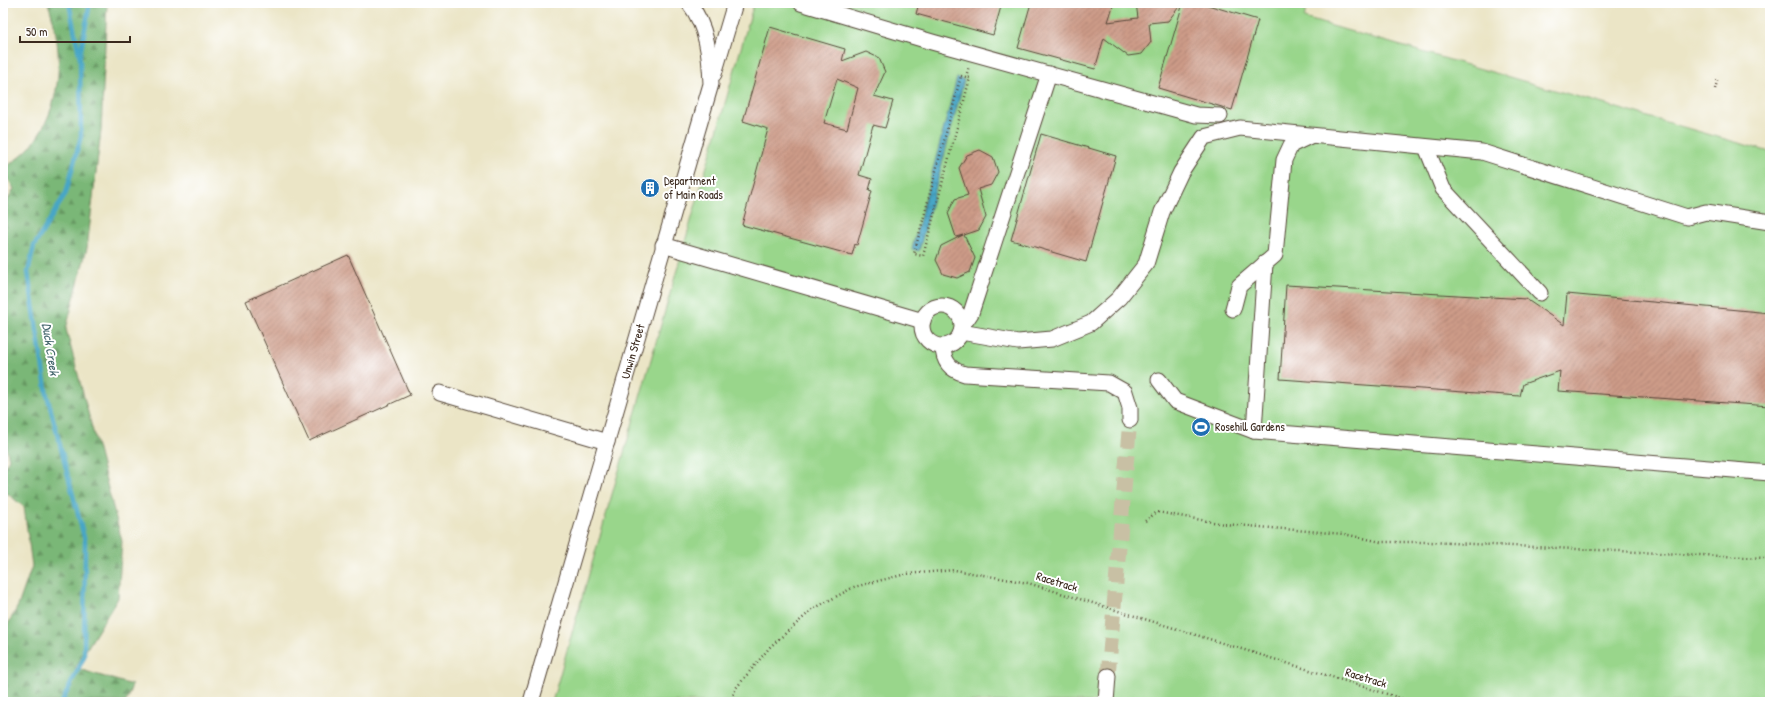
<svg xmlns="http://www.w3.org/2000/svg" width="1773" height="705" viewBox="0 0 1773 705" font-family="'Patrick Hand',sans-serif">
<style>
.forest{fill:url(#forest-firs);stroke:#5a704a}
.pitch{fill:#99d68b;stroke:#6a8054}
.water{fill:url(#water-waves);stroke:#416872}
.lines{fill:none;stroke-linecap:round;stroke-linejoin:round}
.stream{stroke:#47a6c6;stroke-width:4.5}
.building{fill:url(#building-hatch);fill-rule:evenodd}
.minor-tunnel{stroke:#c8c0a4;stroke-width:15;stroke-dasharray:15 8;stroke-linecap:butt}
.minor-casing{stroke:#554637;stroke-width:17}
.path{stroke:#554637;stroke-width:2.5;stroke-dasharray:1 3;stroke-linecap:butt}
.minor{stroke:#fff;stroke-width:15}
.labels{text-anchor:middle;stroke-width:4;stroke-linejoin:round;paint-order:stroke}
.poi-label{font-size:12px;fill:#3b2a1e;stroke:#fff;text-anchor:start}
.street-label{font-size:12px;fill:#3b2a1e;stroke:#fff}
.water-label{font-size:13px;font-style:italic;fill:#40626a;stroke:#fff}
</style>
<defs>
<pattern id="forest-firs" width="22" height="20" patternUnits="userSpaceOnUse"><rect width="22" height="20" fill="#7ab777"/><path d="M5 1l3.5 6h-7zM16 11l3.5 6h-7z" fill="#659561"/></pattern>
<pattern id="water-waves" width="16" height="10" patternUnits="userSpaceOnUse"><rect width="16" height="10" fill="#47a6c6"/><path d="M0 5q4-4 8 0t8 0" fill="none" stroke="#3c87a0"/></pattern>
<pattern id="building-hatch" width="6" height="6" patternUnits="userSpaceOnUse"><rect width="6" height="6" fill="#cd9b88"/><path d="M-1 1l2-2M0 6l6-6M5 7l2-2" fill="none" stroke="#a87f6f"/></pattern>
</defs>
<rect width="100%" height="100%" fill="#fff"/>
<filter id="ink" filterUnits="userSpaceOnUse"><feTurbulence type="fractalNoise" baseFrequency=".025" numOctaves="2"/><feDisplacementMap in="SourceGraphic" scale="8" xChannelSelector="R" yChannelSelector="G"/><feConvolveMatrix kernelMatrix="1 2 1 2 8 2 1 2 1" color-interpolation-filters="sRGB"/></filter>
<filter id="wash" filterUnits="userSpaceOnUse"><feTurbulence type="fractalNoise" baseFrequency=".012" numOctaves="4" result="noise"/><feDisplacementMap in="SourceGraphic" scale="16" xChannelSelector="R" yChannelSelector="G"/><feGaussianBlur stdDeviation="0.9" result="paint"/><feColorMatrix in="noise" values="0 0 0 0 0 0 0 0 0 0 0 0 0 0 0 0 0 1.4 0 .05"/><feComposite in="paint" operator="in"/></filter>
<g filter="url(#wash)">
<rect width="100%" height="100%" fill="#ebe5c6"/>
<path class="forest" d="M48 3H107L101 131 87 248 66 329 122 541 118 598 75 668 132 685 126 702H3V633L18 606 32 566 24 507 3 490V469L9 459 3 436V208L14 189 3 170C12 162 23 155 31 146 35 142 38 136 41 131 64 92 62 44 48 3Z"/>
<path class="pitch" d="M754 3H1297L1307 6 1304 18 1770 152V702H552Z"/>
<path class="water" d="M957 78 964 80 919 251 912 249Z"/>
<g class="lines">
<path class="stream" d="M80 55 90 3
M62 702 84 657 85 541 47 395 28 272 34 246 66 193 81 136 80 59 69 3"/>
</g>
<g id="blocks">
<path class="building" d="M919 3H1002L993 35 916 14Z
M1031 3H1114L1108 22 1138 18 1136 3H1182L1168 21 1149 23 1151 42 1142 54 1128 56 1104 38 1095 69 1018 48Z
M1183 3H1201L1258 20 1232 110 1158 88Z
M770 27 845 49 842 61 866 52 879 58 885 72 874 96 893 101 885 128 873 125 859 175 872 179 869 190 872 191 857 245 855 244 852 255 742 225 768 129 743 121ZM837 79 858 88 847 129 824 123Z
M1041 134 1116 156 1086 262 1011 240Z
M980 150 993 157 998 172 991 185 978 189 986 217 979 230 964 235 975 258 970 272 957 278 943 274 936 260 941 246 963 235 956 237 948 213 955 199 968 195 959 168 967 155Z
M348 255 410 395 309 441 246 301Z
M1286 285 1526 299 1564 325 1567 294 1770 313V406L1558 391 1560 371 1523 384 1520 396 1280 379Z"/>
</g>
</g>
<g filter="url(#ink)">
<use href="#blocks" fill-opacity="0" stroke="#554637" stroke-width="1"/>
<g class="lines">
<path class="minor-tunnel" d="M1108 676 1130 420"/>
<defs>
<g id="minor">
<path d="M801 3 932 42 1196 115 1220 116"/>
<path d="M714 74 735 3"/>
<path d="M1426 147 1443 189 1540 293"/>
<path d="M663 245 923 321"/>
<path d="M1265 263 1254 431 1770 473"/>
<circle cx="942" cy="326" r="20"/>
<path d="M1233 309 1239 286 1275 255 1284 160 1291 145 1310 136"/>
<path d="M962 323 967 319 971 313 1049 74"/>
<path d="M961 332 1018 342 1052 339 1091 323 1119 298 1146 264 1162 212 1181 172 1204 137 1240 128 1482 152 1687 217 1706 212 1770 222"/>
<path d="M943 346C943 361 950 370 965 374L1109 383 1125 392 1130 408V420"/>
<path d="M1159 380 1175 401 1254 431"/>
<path d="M440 393 607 442"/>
<path id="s1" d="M531 702 711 84C710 56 707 26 689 3"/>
<path d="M1106 702 1108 676"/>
</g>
</defs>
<use href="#minor" class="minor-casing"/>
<path class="path" d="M961 76 970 78 923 256 914 254Z
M966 77 969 66
M1715 89 1718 78
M1145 521 1157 512 1224 524 1344 534 1381 542H1430L1764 558 1770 561
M730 702 736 688 770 647 813 609 854 587 906 574 955 570 1028 583 1413 702"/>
<use href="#minor" class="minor"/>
</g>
</g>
<defs>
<symbol id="building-disc" viewBox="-11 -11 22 22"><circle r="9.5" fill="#1f6fb2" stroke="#fff"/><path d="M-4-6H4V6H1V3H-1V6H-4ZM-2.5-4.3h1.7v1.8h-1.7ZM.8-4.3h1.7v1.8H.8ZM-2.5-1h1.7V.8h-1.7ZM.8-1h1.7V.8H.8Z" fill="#fff"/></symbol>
<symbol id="stadium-disc" viewBox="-11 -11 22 22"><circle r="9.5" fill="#1f6fb2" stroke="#fff"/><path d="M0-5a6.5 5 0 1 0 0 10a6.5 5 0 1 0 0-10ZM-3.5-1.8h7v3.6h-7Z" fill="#fff"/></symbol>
</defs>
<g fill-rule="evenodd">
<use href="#building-disc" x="639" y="177" width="22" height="22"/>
<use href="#stadium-disc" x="1190" y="416" width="22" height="22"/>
</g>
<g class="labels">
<g class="poi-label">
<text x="664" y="185">Department<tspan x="664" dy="14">of Main Roads</tspan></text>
<text x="1215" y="431">Rosehill Gardens</text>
</g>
<g class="street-label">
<text dy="4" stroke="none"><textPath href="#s1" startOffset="365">Unwin Street</textPath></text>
<text transform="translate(1057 582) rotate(17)" y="4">Racetrack</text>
<text transform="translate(1366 678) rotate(17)" y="4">Racetrack</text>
</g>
<g class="water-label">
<text transform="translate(51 349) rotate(81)" y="5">Duck Creek</text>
</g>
</g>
<rect width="1773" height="705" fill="none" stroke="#fff" stroke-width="16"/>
<path d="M20 36v6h110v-6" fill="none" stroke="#3b2a1e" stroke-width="2"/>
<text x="26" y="36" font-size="12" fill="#3b2a1e" stroke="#ffffff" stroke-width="3" paint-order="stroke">50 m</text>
</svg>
